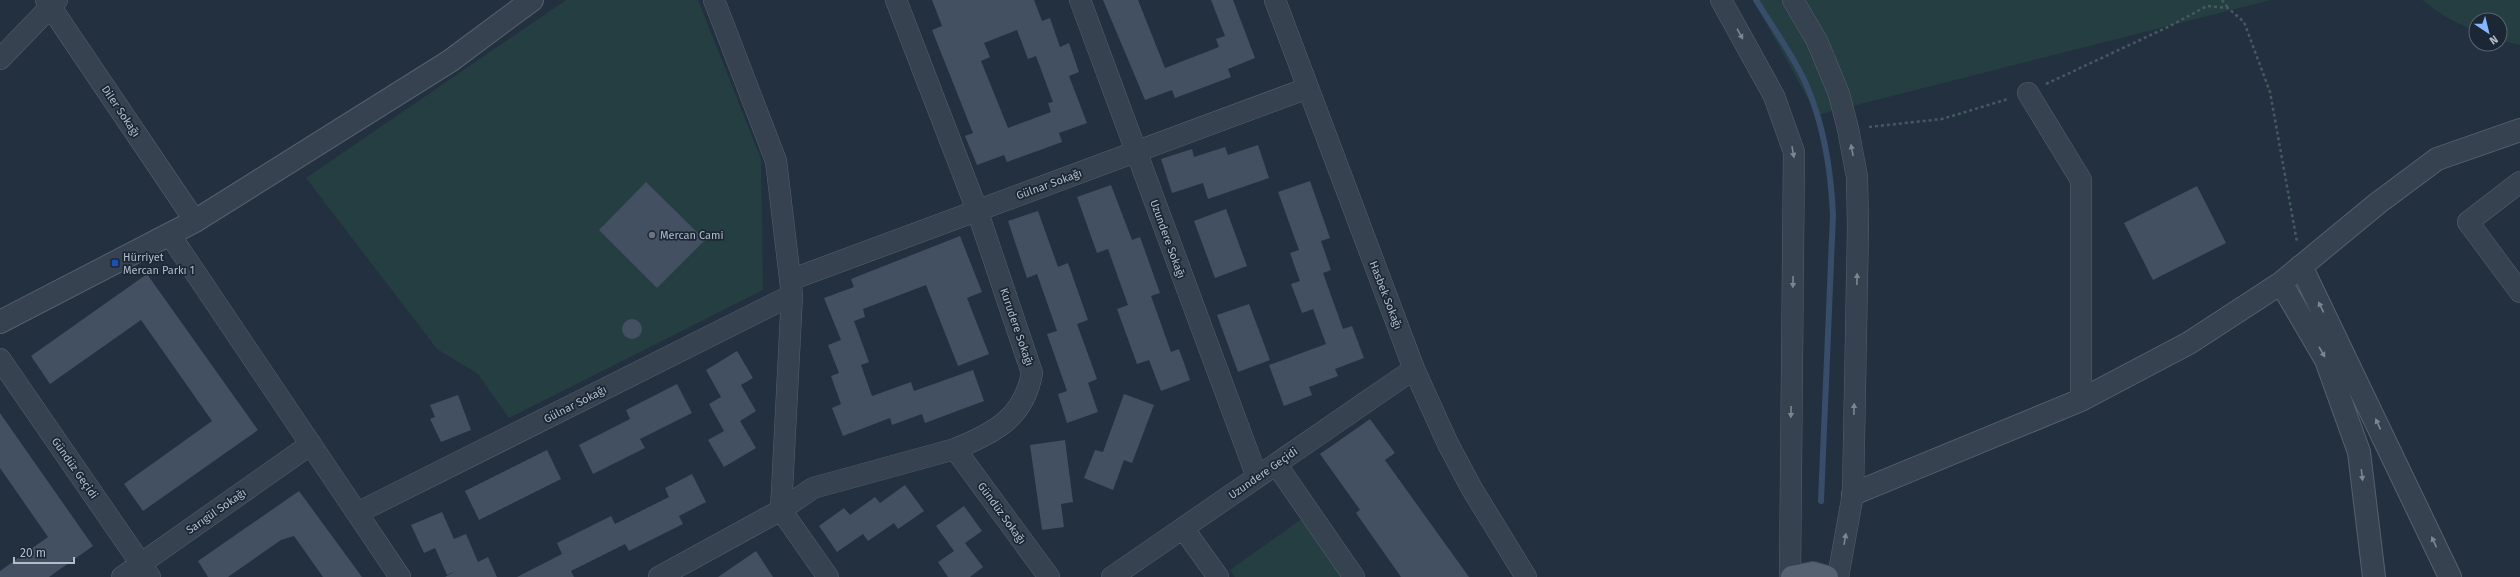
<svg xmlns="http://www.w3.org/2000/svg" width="2520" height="577" viewBox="0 0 2520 577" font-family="'Fira Sans',sans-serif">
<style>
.green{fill:#253e41}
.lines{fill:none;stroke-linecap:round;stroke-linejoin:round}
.stream{stroke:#374d6a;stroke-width:6}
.building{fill:#425062;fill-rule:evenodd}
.minor-casing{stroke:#55606d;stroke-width:22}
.tertiary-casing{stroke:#55606d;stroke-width:24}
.primary-casing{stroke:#404b59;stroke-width:24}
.path{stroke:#435b5e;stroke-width:2.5;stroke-dasharray:3 3;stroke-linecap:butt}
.minor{stroke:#374250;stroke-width:21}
.tertiary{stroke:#374250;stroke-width:22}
.primary{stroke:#556170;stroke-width:22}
.oneway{fill:#7b8693}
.worship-dot{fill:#6b7280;stroke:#1c2735;stroke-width:1.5}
.transit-dot{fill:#1a4fb4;stroke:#1c2735;stroke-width:1.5}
.labels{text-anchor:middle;stroke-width:3.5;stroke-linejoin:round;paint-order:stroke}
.street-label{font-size:11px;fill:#b3bdca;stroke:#1c2735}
.poi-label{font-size:11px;fill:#b3bdca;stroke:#1c2735;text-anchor:start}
</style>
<rect width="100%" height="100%" fill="#233040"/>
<path class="green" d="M566 0H698L761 159 763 290 509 418 478 374 437 349 306 178Z
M1758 0H2271L1817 115 1755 3Z
M2422 0H2520V45L2500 40V20H2476V32L2444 16Z
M1303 518 1345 577H1235L1230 570Z"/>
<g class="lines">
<path class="stream" d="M1756 0C1773 28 1793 55 1806 84 1824 125 1831 170 1833 215L1821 501"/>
</g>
<path class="building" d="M932 0H1034L1042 21 1050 18 1060 47 1069 43 1079 72 1069 76 1087 123 1059 133 1062 142 1007 162 1004 155 977 165 965 136 973 133 932 30 942 26ZM1017 30 1028 59 1036 56 1053 102 1048 103 1051 112 1008 128 981 61 990 57 984 43Z
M1103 0H1138L1165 68 1219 47 1216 39 1225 36 1211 0H1233L1255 58 1228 69 1231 77 1175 98 1172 90 1145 100Z
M1258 145 1269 178 1208 199 1203 183 1172 193 1161 159 1192 149 1194 157 1225 147 1228 155Z
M1310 181 1330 238 1321 241 1331 270 1323 273 1343 329 1352 326 1364 358 1335 369 1338 376 1309 387 1312 395 1284 406 1269 365 1326 344 1313 309 1302 313 1291 284 1300 281 1290 253 1299 250 1278 192Z
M646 182 705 240 657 288 599 230Z
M1111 185 1132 240 1140 237 1160 293 1151 296 1171 352 1179 349 1190 380 1161 391 1149 360 1137 364 1117 309 1128 305 1108 249 1097 253 1077 197Z
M2197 186 2226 243 2153 280 2124 223Z
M1226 209 1247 266 1215 278 1194 221Z
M1038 211 1058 267 1068 263 1088 320 1077 324 1097 379 1088 383 1098 412 1067 423 1058 394 1067 391 1047 334 1057 331 1037 274 1027 278 1008 221Z
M960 236 982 292 967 298 989 354 958 366 926 285 863 309 865 317 854 321 869 362 861 365 872 396 911 382 914 391 973 370 984 401 925 423 922 414 892 425 890 418 843 436 832 408 841 404 831 376 839 373 828 345 841 340 824 298 854 287 851 279Z
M147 274 258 430 143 511 124 484 212 421 141 320 50 384 31 356Z
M1249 304 1270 360 1238 372 1217 315Z
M622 329a10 10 0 1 1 20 0a10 10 0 1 1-20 0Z
M737 351 753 378 741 385 756 411 740 421 756 448 724 467 708 440 724 431 709 404 721 397 706 370Z
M677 384 692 413 640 439 645 448 593 474 579 445 630 419 626 410Z
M1124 394 1154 405 1132 463 1124 460 1113 490 1084 478 1095 450 1103 452Z
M458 395 471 430 441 442 430 419 435 417 430 405Z
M0 413 93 546 49 577H0V571L48 537 0 468Z
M1370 419 1395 453 1385 460 1469 577H1401L1356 513 1360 510 1320 454Z
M1065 440 1073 502 1061 504 1064 527 1042 530 1030 445Z
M547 450 561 479 479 520 465 491Z
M692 474 706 502 679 516 683 524 629 551 625 544 571 571 574 577H517L562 554 557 543 611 516 615 524 669 497 665 488Z
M905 485 924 511 898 529 894 523 868 541 863 534 837 552 819 526 844 508 850 515 875 497 880 503Z
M299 491 362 577H323L294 536 281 540 228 577H208L198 561Z
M964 506 982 531 965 543 983 567 970 577H948L938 562 954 551 936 526Z
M442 512 454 539 466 534 478 562 488 557 497 577H445L457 570 447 575 435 548 424 553 411 525Z
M756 551 773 577H718Z"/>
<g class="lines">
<defs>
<path id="minor" d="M46 0 195 221
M714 0 776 161 792 295 781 510
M1080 0 1257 477
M1275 0 1414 369 1448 444 1472 489 1526 577
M1721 0 1774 96 1794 152 1790 577
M1793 0 1817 41 1839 94 1848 129 1857 177 1858 226 1853 494 1838 577
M0 59 57 0
M2028 93 2081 180V400
M2520 182 2468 222 2520 292
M170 235 400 577
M790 280 1308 88
M0 359 150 577
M955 449 1049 577
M1276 464 1354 577
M781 510 828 577
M357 513 792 295
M1183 528 1218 577
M122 577 311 444
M659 577 781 510 813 488 955 449C994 433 1024 418 1032 373L977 210 896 0
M1112 577 1414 369"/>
<path id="tertiary" d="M2301 266 2450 577
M2281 283 2326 360 2359 452 2374 577
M0 322 195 221 450 61 532 0
M1853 494 2081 400 2189 343 2281 283 2378 203 2437 159 2520 130"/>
<path id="primary" d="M1792 577 1813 573 1827 577"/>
</defs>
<use href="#minor" class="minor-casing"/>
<use href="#tertiary" class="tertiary-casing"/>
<use href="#primary" class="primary-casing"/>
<path class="path" d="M2222 0 2228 8
M2046 84 2170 26 2207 6 2228 8 2244 22 2270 92 2297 242
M1869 127 1942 119 2008 99"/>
<use href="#minor" class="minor"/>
<use href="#tertiary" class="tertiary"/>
<use href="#primary" class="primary"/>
</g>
<defs><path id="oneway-solid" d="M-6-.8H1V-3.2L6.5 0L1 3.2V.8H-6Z"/></defs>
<g class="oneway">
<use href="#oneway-solid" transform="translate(1740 34) rotate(61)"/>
<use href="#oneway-solid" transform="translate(1852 150) rotate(-101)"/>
<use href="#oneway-solid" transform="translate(1793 152) rotate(80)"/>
<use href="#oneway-solid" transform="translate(1857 279) rotate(-89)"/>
<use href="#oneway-solid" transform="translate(1793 282) rotate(91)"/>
<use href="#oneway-solid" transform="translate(2321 307) rotate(-116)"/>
<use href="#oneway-solid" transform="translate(2322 352) rotate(60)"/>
<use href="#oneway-solid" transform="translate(1854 409) rotate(-89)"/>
<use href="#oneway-solid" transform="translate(1791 412) rotate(91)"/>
<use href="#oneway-solid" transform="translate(2378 424) rotate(-115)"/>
<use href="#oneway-solid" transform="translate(2362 475) rotate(83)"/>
<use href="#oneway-solid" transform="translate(1845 539) rotate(-80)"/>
<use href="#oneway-solid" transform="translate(2434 542) rotate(-115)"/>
</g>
<circle class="worship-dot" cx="652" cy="235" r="4"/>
<rect class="transit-dot" x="111" y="259" width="8" height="8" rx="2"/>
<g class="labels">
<g class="street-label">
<text transform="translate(121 111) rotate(56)" y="4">Diler Sokağı</text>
<text transform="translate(1049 184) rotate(-20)" y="4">Gülnar Sokağı</text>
<text transform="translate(1168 239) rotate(70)" y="4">Uzundere Sokağı</text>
<text transform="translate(1386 295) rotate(69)" y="4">Hasbek Sokağı</text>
<text transform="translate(1017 327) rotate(71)" y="4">Kurudere Sokağı</text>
<text transform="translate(575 404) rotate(-27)" y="4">Gülnar Sokağı</text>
<text transform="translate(75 468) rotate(55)" y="4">Gündüz Geçidi</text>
<text transform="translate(1263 473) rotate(-35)" y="4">Uzundere Geçidi</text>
<text transform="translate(216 511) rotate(-35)" y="4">Sarıgül Sokağı</text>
<text transform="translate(1002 513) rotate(54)" y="4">Gündüz Sokağı</text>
</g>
<g class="poi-label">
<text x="660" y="239">Mercan Cami</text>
<text x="123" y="261">Hürriyet<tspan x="123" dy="13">Mercan Parkı 1</tspan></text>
</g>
</g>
<g transform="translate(2488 32) rotate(145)"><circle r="19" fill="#1c2735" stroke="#586371"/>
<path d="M0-3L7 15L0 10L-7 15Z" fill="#85b6fe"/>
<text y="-6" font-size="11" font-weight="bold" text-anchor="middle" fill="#b3bdca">N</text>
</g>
<path d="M14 557v6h60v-6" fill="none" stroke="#b3bdca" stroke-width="2"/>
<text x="20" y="557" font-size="12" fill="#b3bdca" stroke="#1c2735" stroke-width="3" paint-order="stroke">20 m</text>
</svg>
